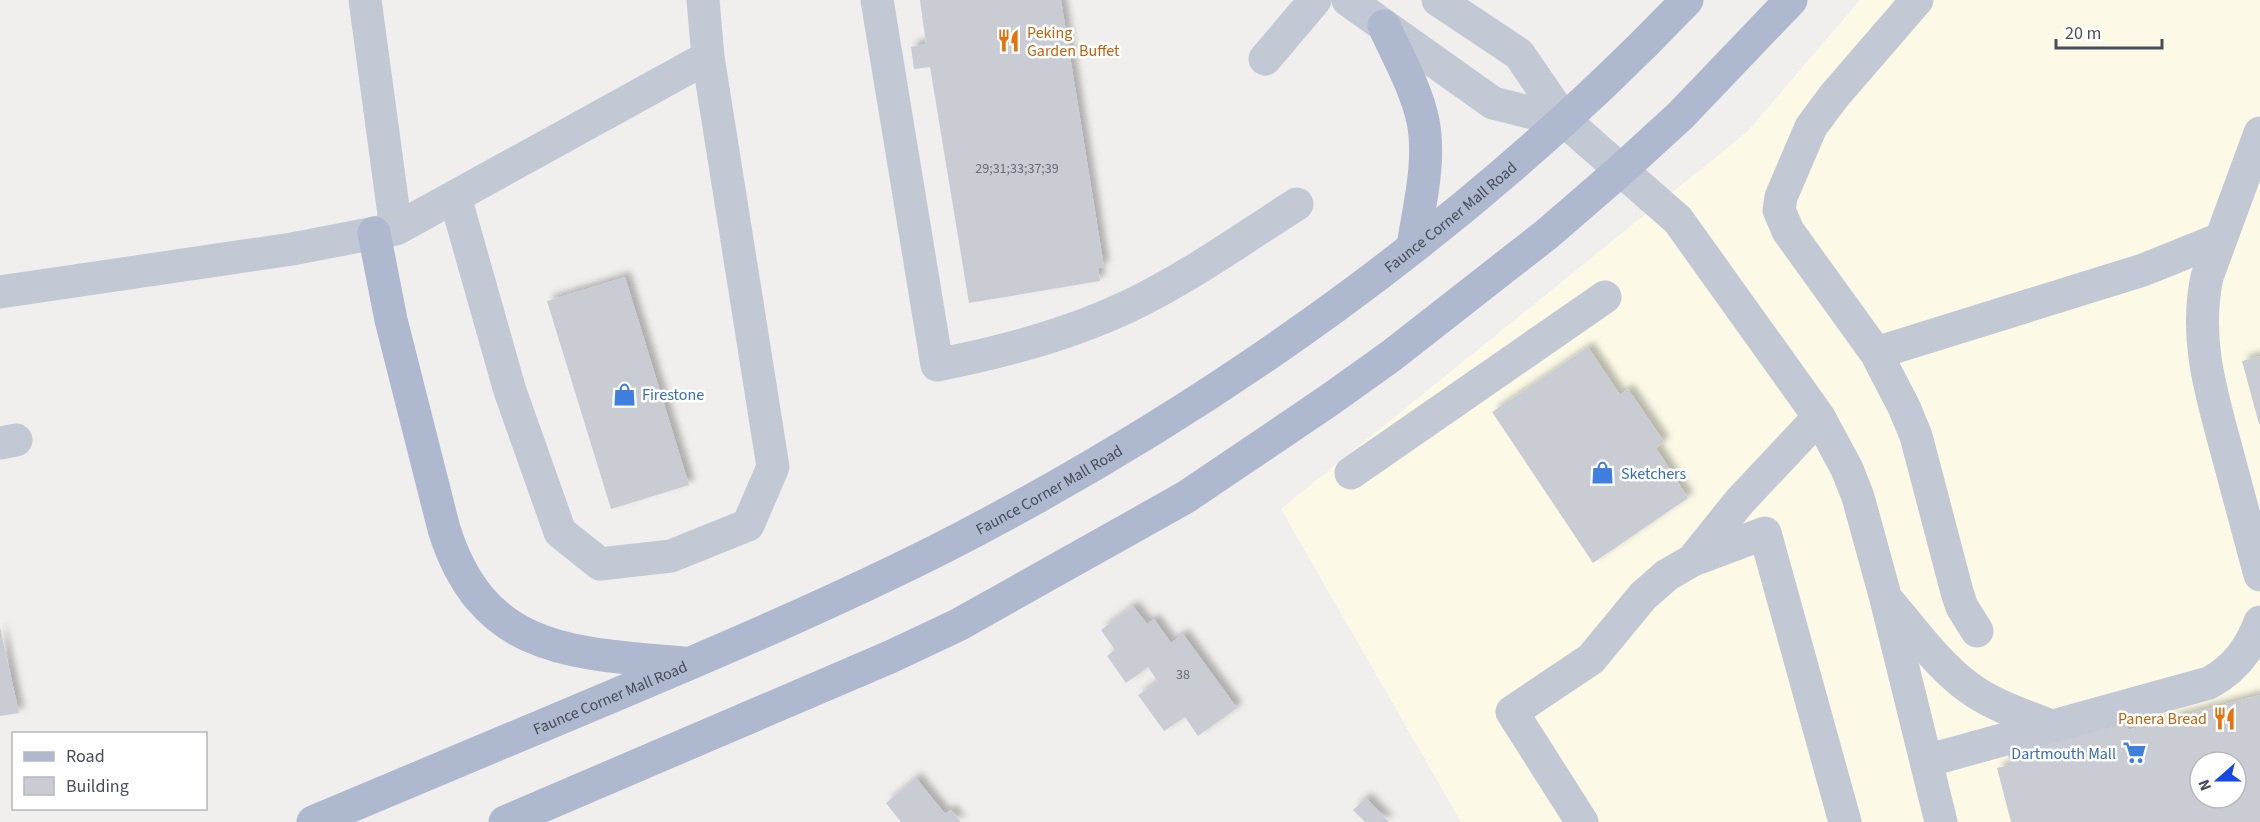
<svg xmlns="http://www.w3.org/2000/svg" width="2260" height="822" viewBox="0 0 2260 822" font-family="'Source Sans 3',sans-serif">
<style>
.commercial{fill:#fcfae7;fill-rule:evenodd}
.building{fill:#caccd4;fill-rule:evenodd;filter:url(#shadow)}
.lines{fill:none;stroke-linecap:round;stroke-linejoin:round}
.minor{stroke:#c2c8d4;stroke-width:33}
.major{stroke:#aeb8ce;stroke-width:33}
.labels{text-anchor:middle;stroke-width:5;stroke-linejoin:round;paint-order:stroke}
.number-label{font-size:14px;fill:#676e7a}
.food-label{font-size:16px;fill:#c56008;stroke:#fff;text-anchor:start}
.street-label{font-size:16px;fill:#464e5c;stroke:#fff}
.shop-label{font-size:16px;fill:#366cbe;stroke:#fff;text-anchor:start}
</style>
<defs>
<filter id="shadow"><feDropShadow dx="5.5" dy="-5.5" stdDeviation="3" flood-color="#0004"/></filter>
</defs>
<rect width="100%" height="100%" fill="#f1efee"/>
<path class="commercial" d="M1860 0H2260V822H1461L1281 509 1747 132ZM2200 762H2236V798H2200Z"/>
<path class="building" d="M920 0H1061L1104 267 1098 268 1100 281 969 303 930 67 914 69 911 47 926 44Z
M625 277 689 485 611 509 547 301Z
M1588 347 1620 395 1628 389 1664 442 1656 448 1688 498 1593 563 1492 412Z
M2260 356V424H2259L2242 361Z
M1133 606 1147 624 1154 619 1171 643 1183 634 1237 708 1198 736 1185 717 1164 731 1138 695 1158 682 1148 667 1126 683 1107 656 1115 650 1101 630Z
M0 627 19 713 0 716Z
M2260 695V822H2011L1997 768 2011 765 2005 745 2123 713 2128 730ZM2200 762H2236V798H2200Z
M916 778 945 814 951 810 961 822H901L886 803Z
M1366 798 1389 822H1365L1353 810Z"/>
<g class="lines">
<path class="minor" d="M365 0 396 229 708 57 703 0
M877 0 937 365C1004 352 1068 335 1129 306 1188 278 1242 239 1297 204
M1348 0 1493 103 1565 121
M1438 0 1519 54 1565 121 1678 220 1819 417 1847 469 1858 497 1886 599 1941 822
M1917 0 1834 96 1811 127 1781 197 1779 210 1788 231 1876 353 1904 407 1916 436 1957 592 1962 607 1977 631
M1265 59 1315 0
M2260 133 2207 277C2194 339 2211 392 2227 452 2238 493 2249 534 2260 575
M455 197 510 391 560 532 600 564 671 556 748 525 773 467 708 57
M0 292 292 249 396 229
M1876 353 2143 270 2220 239
M0 443 16 440
M1351 473 1605 297
M1695 557 1740 501 1819 417
M1889 602C1914 631 1937 664 1968 687 1992 705 2023 715 2051 726
M1926 761 2209 683C2235 669 2250 649 2260 622
M1582 822 1512 712 1591 659 1643 596 1667 575 1693 560 1765 533 1845 822"/>
<g class="major">
<path d="M1384 26C1398 57 1416 88 1423 121 1431 161 1419 207 1413 246"/>
<path d="M374 233 391 320 444 529C483 654 573 653 684 663"/>
<path id="s1" d="M313 822C416 779 518 736 620 693 727 648 834 602 938 550 1214 409 1473 224 1687 0"/>
<path d="M505 822 890 657 958 625 1186 497 1328 401 1391 356 1547 234 1621 170 1681 115 1791 0"/>
</g>
</g>
<defs>
<symbol id="restaurant-bare" viewBox="-9 -9 18 18"><path d="M-5-6h1v4h1v-4h1v4h1v-4h1v5L-1.5 .5V6h-2V.5L-5-1ZM5-6V6H3V1.5H1.5Q1.5-4 5-6Z" fill="#e8710a" stroke="#fff" stroke-width="2.5" paint-order="stroke"/></symbol>
<symbol id="shop-bare" viewBox="-9 -9 18 18"><path d="M-5-2.5h2.3a2.7 3.5 0 0 1 5.4 0H5L5.5 6h-11ZM-1.5-2.5h3a1.5 2.3 0 0 0-3 0Z" fill="#3f7fe0" stroke="#fff" stroke-width="2.5" paint-order="stroke"/></symbol>
<symbol id="supermarket-bare" viewBox="-9 -9 18 18"><path d="M-6-5.5h2.5l.6 2H6L4.5 2H-2.5L-4.4-4H-6ZM-1.5 3.2a1.3 1.3 0 1 0 .1 0ZM3 3.2a1.3 1.3 0 1 0 .1 0Z" fill="#3f7fe0" stroke="#fff" stroke-width="2.5" paint-order="stroke"/></symbol>
</defs>
<g fill-rule="evenodd">
<use href="#restaurant-bare" x="992" y="24" width="33" height="33"/>
<use href="#shop-bare" x="608" y="378" width="33" height="33"/>
<use href="#shop-bare" x="1586" y="456" width="33" height="33"/>
<use href="#restaurant-bare" x="2208" y="702" width="33" height="33"/>
<use href="#supermarket-bare" x="2118" y="736" width="33" height="33"/>
</g>
<g class="labels">
<g class="number-label">
<text x="1017" y="173">29;31;33;37;39</text>
<text x="1183" y="679">38</text>
</g>
<g class="food-label">
<text x="1027" y="38">Peking<tspan x="1027" dy="18">Garden Buffet</tspan></text>
<text x="2207" y="724" text-anchor="end">Panera Bread</text>
</g>
<g class="street-label">
<text dy="6" stroke="none"><textPath href="#s1" startOffset="1294">Faunce Corner Mall Road</textPath></text>
<text dy="6" stroke="none"><textPath href="#s1" startOffset="808">Faunce Corner Mall Road</textPath></text>
<text dy="6" stroke="none"><textPath href="#s1" startOffset="322">Faunce Corner Mall Road</textPath></text>
</g>
<g class="shop-label">
<text x="642" y="400">Firestone</text>
<text x="1621" y="479">Sketchers</text>
<text x="2116" y="759" text-anchor="end">Dartmouth Mall</text>
</g>
</g>
<rect x="12" y="732" width="195" height="78" fill="#ffffff" stroke="#b5b8be" stroke-width="1.5"/>
<rect x="24" y="752" width="30" height="9" fill="#aeb8ce" stroke="#b5b8be" stroke-width="1.5"/>
<text x="66" y="762" font-size="18" fill="#464e5c">Road</text>
<rect x="24" y="777" width="30" height="18" fill="#caccd4" stroke="#b5b8be" stroke-width="1.5"/>
<text x="66" y="792" font-size="18" fill="#464e5c">Building</text>
<g transform="translate(2218 780) rotate(249)"><circle r="28" fill="#ffffff" stroke="#b5b8be" stroke-width="1.5"/>
<path d="M0-4.5L10 22L0 15L-10 22Z" fill="#1548e5"/>
<text y="-9" font-size="16" font-weight="bold" text-anchor="middle" fill="#464e5c">N</text>
</g>
<path d="M2056 39v9h106v-9" fill="none" stroke="#464e5c" stroke-width="3"/>
<text x="2065" y="39" font-size="18" fill="#464e5c" stroke="#ffffff" stroke-width="4.5" paint-order="stroke">20 m</text>
</svg>
